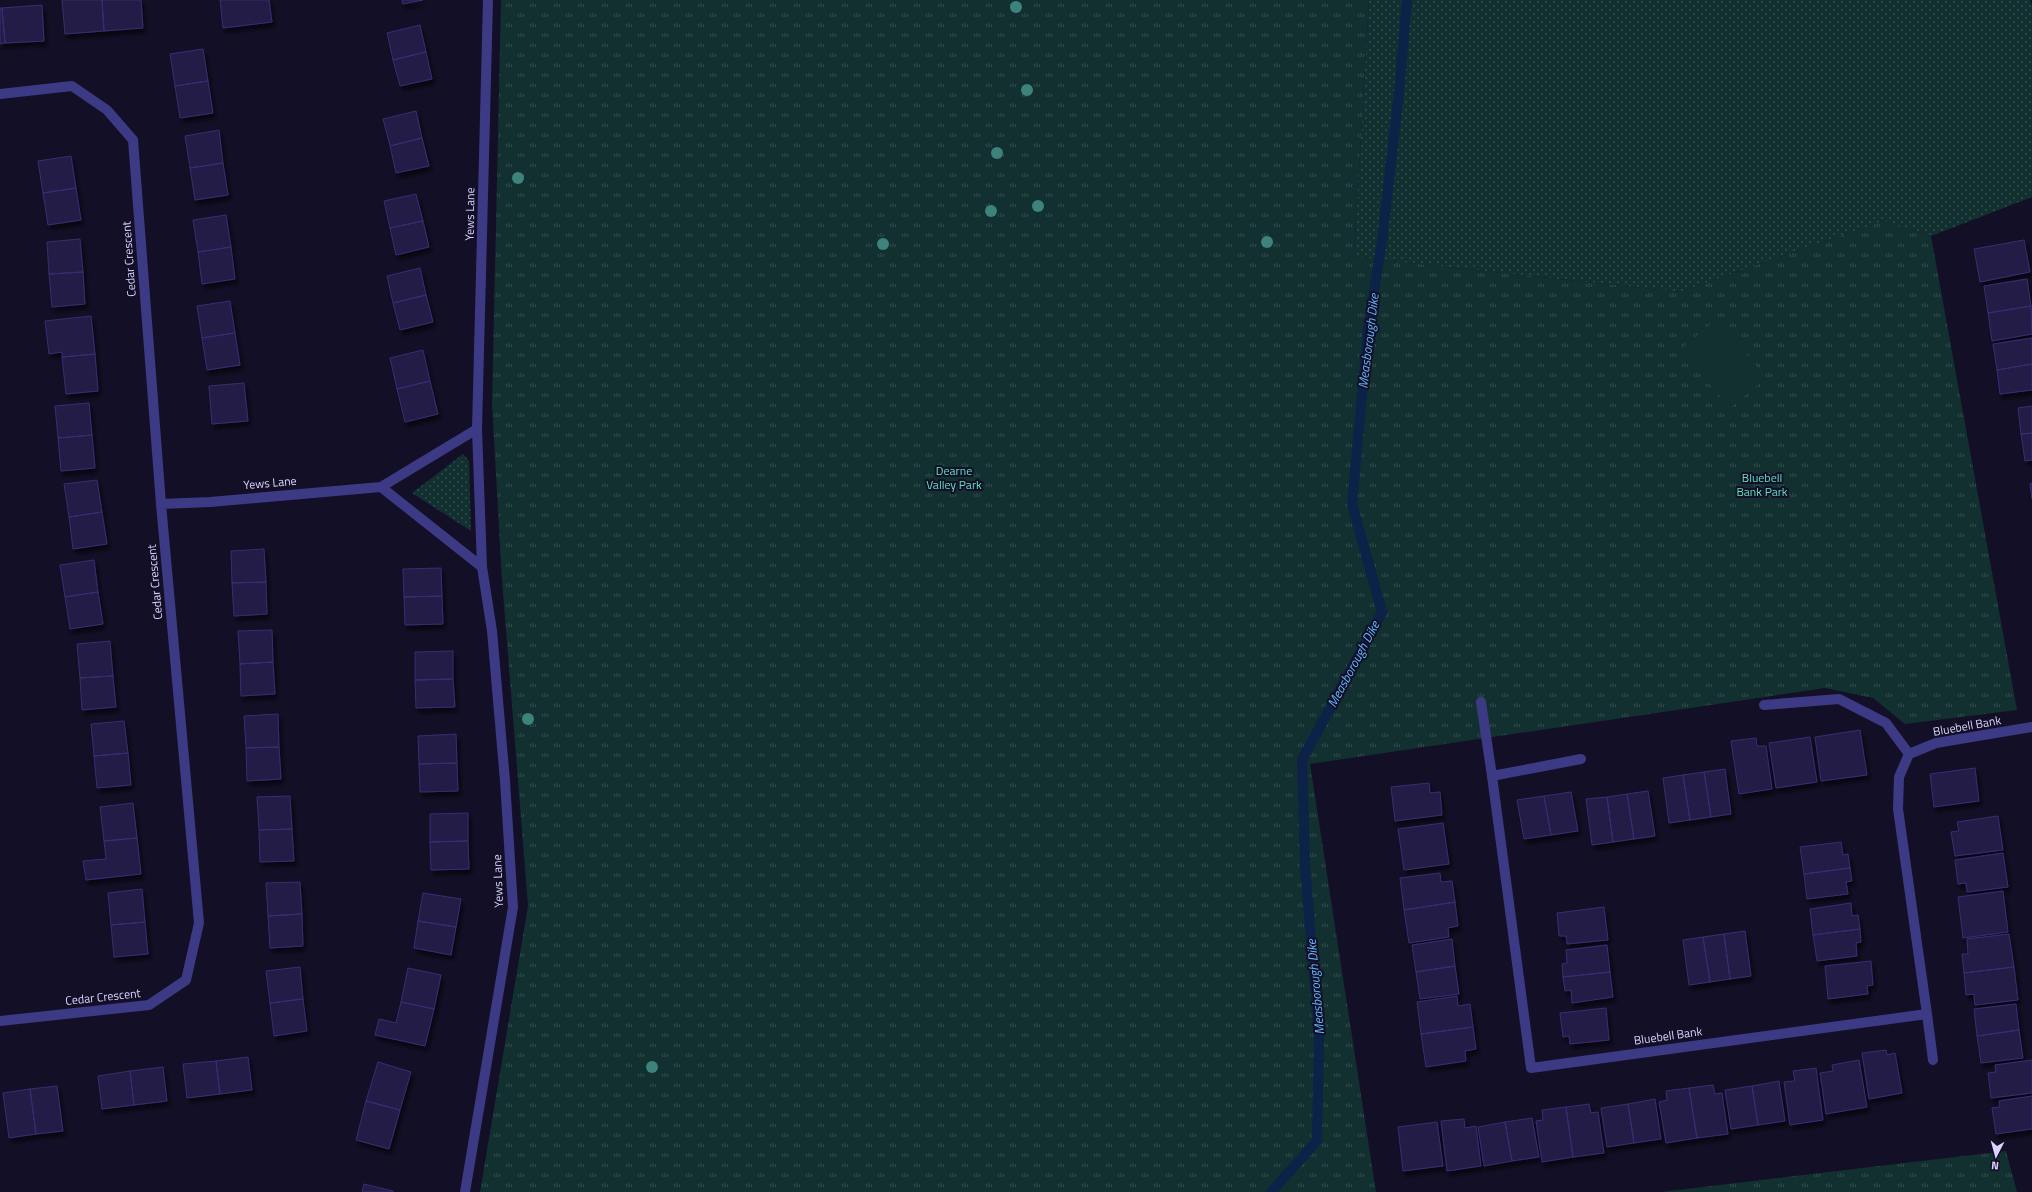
<svg xmlns="http://www.w3.org/2000/svg" width="2032" height="1192" viewBox="0 0 2032 1192" font-family="'Titillium Web',sans-serif">
<style>
.grass{fill:url(#grass-dots)}
.park{fill:url(#park-tufts)}
.garden{fill:#12302f}
.lines{fill:none;stroke-linecap:round;stroke-linejoin:round}
.stream{stroke:#0c2248;stroke-width:10}
.building{fill:#241b47;stroke:#3b2d73;filter:url(#shadow)}
.lane{stroke:#3d3a85;stroke-width:10}
.street{stroke:#3d3a85;stroke-width:10}
.tree{fill:#3d827b}
.labels{text-anchor:middle;stroke-width:4;stroke-linejoin:round;paint-order:stroke}
.street-label{font-size:12px;fill:#d9d4ff;stroke:#130f26}
.park-label{font-size:12px;fill:#5fe0c0;stroke:#130f26}
.water-label{font-size:13px;font-style:italic;fill:#62b6ff;stroke:#130f26}
</style>
<defs>
<pattern id="grass-dots" width="8" height="8" patternUnits="userSpaceOnUse"><rect width="8" height="8" fill="#12302f"/><path d="M2 2h.1M6 6h.1" fill="none" stroke="#344d4e" stroke-width="1.8" stroke-linecap="round"/></pattern>
<pattern id="park-tufts" width="24" height="20" patternUnits="userSpaceOnUse"><rect width="24" height="20" fill="#12302f"/><path d="M3 7l-1-3M5 7V3M7 7l1-3M15 17l-1-3M17 17v-4M19 17l1-3" fill="none" stroke="#344d4e"/></pattern>
<filter id="shadow"><feDropShadow dx="2.5" dy="4.5" stdDeviation="2" flood-color="#0009"/></filter>
</defs>
<rect width="100%" height="100%" fill="#130f26"/>
<path class="grass" d="M1369 0H2030L2032 6V197L1931 236 1883 221 1680 292 1354 257Z
M463 454 469 461 471 531 412 493Z"/>
<path class="park" d="M501 0H1369L1354 257 1680 292 1883 221 1931 236 2017 710 1905 724 1873 698 1825 688 1310 764 1376 1192H480L528 906 502 580 492 404Z
M2006 1151 2017 1192H1661Z"/>
<path class="garden" d="M1717 319 1766 378 1730 408 1680 350Z"/>
<g class="lines">
<path class="stream" d="M1271 1192 1317 1141 1319 1037 1305 865 1302 760 1382 612 1352 504 1368 329 1382 241 1399 92 1407 0"/>
</g>
<path class="building" d="M62 0H102L104 31 65 34Z
M102 0H141L143 28 104 31Z
M220 0H269L272 22 223 28Z
M402 0H423L403 4Z
M42 5 44 41 5 43 2 8Z
M0 8H2L5 43 0 44Z
M420 25 426 52 393 60 387 33Z
M203 49 208 81 175 86 170 54Z
M426 52 432 79 400 86 393 60Z
M208 81 213 113 180 118 175 86Z
M416 111 422 138 390 146 383 119Z
M219 130 223 163 190 168 185 136Z
M422 138 429 166 396 173 390 146Z
M71 156 76 188 43 193 38 161Z
M223 163 228 195 195 200 190 168Z
M76 188 81 220 48 225 43 193Z
M416 194 423 221 390 228 384 201Z
M226 215 231 247 198 252 193 220Z
M423 221 429 247 396 255 390 228Z
M80 239 83 272 49 274 47 242Z
M2024 240 2030 272 1980 282 1974 249Z
M231 247 235 279 202 284 198 252Z
M420 268 426 295 393 303 387 276Z
M83 272 85 304 52 307 49 274Z
M2027 279 2031 306 1988 313 1984 286Z
M426 295 433 322 400 330 393 303Z
M230 301 235 333 202 338 197 306Z
M2031 306 2032 334 1992 341 1988 313Z
M91 316 95 354 62 357V352L49 354 45 321Z
M235 333 240 365 207 370 202 338Z
M2032 338V364L1997 370 1993 344Z
M423 350 430 381 397 389 390 358Z
M95 354 98 391 66 394 62 357Z
M2032 364V390L2000 394 1997 370Z
M430 381 438 414 405 422 397 389Z
M244 383 248 421 212 424 209 386Z
M89 403 92 435 58 438 55 406Z
M2032 406V433L2021 434 2018 408Z
M2032 433V460L2025 461 2021 434Z
M92 435 95 468 61 471 58 438Z
M97 480 102 512 69 517 64 484Z
M2032 483V499L2030 484Z
M102 512 107 544 73 549 69 517Z
M264 549 266 582 232 583 231 551Z
M94 560 98 592 65 597 60 565Z
M441 568 442 596 404 597 403 569Z
M266 582 267 614 234 616 232 583Z
M98 592 103 624 70 629 65 597Z
M442 596 443 624 405 625 404 597Z
M272 630 273 662 240 664 238 631Z
M110 641 113 676 80 678 77 644Z
M453 651V679L415 680V652Z
M273 662 275 694 241 696 240 664Z
M113 676 116 707 82 710 80 678Z
M453 679 455 707 416 708 415 680Z
M278 714 279 747 246 748 244 716Z
M124 721 128 753 94 756 91 724Z
M1860 730 1867 775 1821 781 1815 737Z
M456 734 457 763 419 764 418 736Z
M1810 737 1817 782 1776 788 1769 743Z
M1756 738 1757 746H1766L1772 789 1739 794 1731 741Z
M279 747 281 779 247 781 246 748Z
M128 753 131 785 97 788 94 756Z
M457 763 458 791 420 792 419 764Z
M1975 768 1979 801 1934 807 1930 774Z
M1725 769 1731 814 1711 817 1704 772Z
M1704 772 1711 817 1690 820 1683 775Z
M1683 775 1690 820 1669 823 1663 778Z
M1429 783 1430 793 1440 792 1442 815 1395 821 1391 787Z
M1648 791 1655 836 1634 839 1627 794Z
M1571 792 1578 831 1551 835 1544 796Z
M1627 794 1634 839 1613 842 1607 797Z
M290 796 292 829 259 830 257 797Z
M1544 796 1551 835 1524 839 1517 800Z
M1607 797 1613 842 1592 845 1586 799Z
M133 803 137 838 104 841 100 807Z
M468 813V841L430 842V814Z
M1998 816 2003 850 1955 856 1951 832 1959 831 1957 822Z
M1443 823 1449 864 1404 870 1398 829Z
M292 829 294 861 260 862 259 830Z
M137 838 141 874 86 880 83 861 106 859 104 841Z
M468 841 469 869 431 870 430 842Z
M1841 842 1843 855 1848 854 1850 868 1804 874 1800 847Z
M2003 853 2008 887 1967 892 1966 883 1958 884 1955 860Z
M1850 868 1852 881 1846 882 1848 894 1807 899 1804 874Z
M1440 873 1441 882 1452 881 1455 902 1404 910 1400 878Z
M300 882 302 914 268 916 266 883Z
M142 889 145 922 111 925 108 893Z
M2003 891 2008 932 1963 938 1958 897Z
M423 893 461 899 456 927 418 921Z
M1455 902 1458 926 1448 928 1449 937 1409 943 1404 910Z
M1851 903 1852 916 1858 915 1860 929 1813 935 1810 909Z
M1604 907 1608 940 1567 944 1566 936H1559L1557 913Z
M302 914 303 946 270 948 268 916Z
M418 921 456 927 451 955 414 948Z
M145 922 148 954 114 957 111 925Z
M1860 929 1861 942 1856 943 1857 956 1817 961 1813 935Z
M1745 931 1751 976 1730 979 1724 934Z
M1724 934 1730 979 1710 982 1703 937Z
M2009 934 2014 967 1964 973 1962 954H1968L1967 939Z
M1703 937 1710 982 1689 985 1683 940Z
M1452 939 1455 966 1416 972 1412 945Z
M1607 945 1610 972 1563 977 1562 964 1567 963 1566 950Z
M1871 961 1873 985 1867 986 1868 994 1828 999 1825 966Z
M1455 966 1459 994 1420 999 1416 972Z
M300 967 303 999 270 1003 266 971Z
M2014 967 2018 1000 1975 1005 1974 994 1966 995 1964 973Z
M408 968 441 975 434 1009 401 1002Z
M1610 972 1613 997 1572 1003 1571 990 1565 991 1563 977Z
M1457 996 1458 1006 1470 1004 1473 1027 1421 1034 1417 1002Z
M303 999 307 1031 274 1036 270 1003Z
M401 1002 434 1009 425 1046 375 1035 379 1019 396 1023Z
M2016 1004 2019 1030 1977 1036 1974 1009Z
M1606 1008 1609 1040 1570 1044 1569 1036 1563 1037 1560 1013Z
M1473 1027 1476 1049 1465 1051 1466 1061 1426 1067 1421 1034Z
M2019 1030 2023 1058 1981 1063 1977 1036Z
M1886 1050 1887 1055 1895 1053 1902 1093 1869 1099 1862 1053Z
M248 1057 252 1090 220 1094 216 1061Z
M1859 1060 1867 1107 1826 1114 1820 1073 1833 1071 1832 1065Z
M2032 1060V1093L1991 1098 1988 1073 1996 1072 1995 1065Z
M216 1061 220 1094 187 1098 183 1064Z
M378 1062 411 1072 400 1110 366 1101Z
M163 1067 167 1101 134 1105 130 1071Z
M1816 1068 1823 1120 1790 1125 1784 1082 1795 1081 1793 1071Z
M130 1071 134 1105 102 1109 98 1076Z
M1779 1081 1785 1121 1758 1125 1752 1086Z
M1713 1085 1715 1094 1722 1093 1728 1134 1697 1138 1689 1088Z
M57 1086 63 1131 36 1134 30 1089Z
M1752 1086 1758 1125 1731 1129 1725 1090Z
M1689 1088 1697 1138 1666 1143 1659 1102 1667 1100 1666 1091Z
M30 1089 36 1134 9 1138 3 1093Z
M2032 1096V1129L1996 1134 1992 1108 2000 1107 1999 1101Z
M1655 1099 1661 1139 1634 1143 1628 1104Z
M366 1101 400 1110 389 1149 356 1140Z
M1589 1104 1591 1113 1598 1112 1604 1153 1573 1157 1566 1107Z
M1628 1104 1634 1143 1607 1147 1601 1108Z
M1566 1107 1573 1157 1542 1162 1536 1121 1543 1120 1542 1110Z
M1532 1118 1539 1157 1512 1161 1505 1122Z
M1464 1119 1465 1128 1476 1126 1481 1166 1447 1171 1441 1121Z
M1437 1122 1443 1166 1403 1171 1398 1127Z
M1505 1122 1512 1161 1484 1166 1478 1127Z
M364 1184 393 1191V1192H362Z"/>
<g class="lines">
<path class="lane" d="M1481 702 1492 776"/>
<path class="street" d="M0 94 72 86 107 110 133 140 161 504 199 923 186 980 149 1005 0 1021
M381 487 482 567
M161 504 210 502 381 487 477 429
M1909 754 1936 743 2032 727
M1581 759 1492 776 1531 1068 1927 1014 1898 809 1899 777 1909 754 1886 723 1839 699 1764 705
M1927 1014 1933 1060
M465 1192 513 907 505 781 492 631 482 567 477 429 488 0"/>
</g>
<g class="tree">
<circle cx="1016" cy="7" r="6"/>
<circle cx="1027" cy="90" r="6"/>
<circle cx="997" cy="153" r="6"/>
<circle cx="518" cy="178" r="6"/>
<circle cx="1038" cy="206" r="6"/>
<circle cx="991" cy="211" r="6"/>
<circle cx="1267" cy="242" r="6"/>
<circle cx="883" cy="244" r="6"/>
<circle cx="528" cy="719" r="6"/>
<circle cx="652" cy="1067" r="6"/>
</g>
<g class="labels">
<g class="street-label">
<text transform="translate(470 214) rotate(-89)" y="4">Yews Lane</text>
<text transform="translate(129 259) rotate(-94)" y="4">Cedar Crescent</text>
<text transform="translate(270 483) rotate(-5)" y="4">Yews Lane</text>
<text transform="translate(155 582) rotate(-95)" y="4">Cedar Crescent</text>
<text transform="translate(1967 726) rotate(-10)" y="4">Bluebell Bank</text>
<text transform="translate(498 881) rotate(-92)" y="4">Yews Lane</text>
<text transform="translate(103 997) rotate(-6)" y="4">Cedar Crescent</text>
<text transform="translate(1668 1036) rotate(-8)" y="4">Bluebell Bank</text>
</g>
<g class="park-label">
<text x="954" y="475">Dearne<tspan x="954" dy="14">Valley Park</tspan></text>
<text x="1762" y="482">Bluebell<tspan x="1762" dy="14">Bank Park</tspan></text>
</g>
<g class="water-label">
<text transform="translate(1368 341) rotate(-83)" y="5">Measborough Dike</text>
<text transform="translate(1353 664) rotate(-62)" y="5">Measborough Dike</text>
<text transform="translate(1315 987) rotate(-95)" y="5">Measborough Dike</text>
</g>
</g>
<g transform="translate(1996 1156) rotate(186)" stroke="#130f26" stroke-width="3" paint-order="stroke">
<path d="M0-3L7 15L0 10L-7 15Z" fill="#d9d4ff"/>
<text y="-6" font-size="11" font-weight="bold" text-anchor="middle" fill="#d9d4ff">N</text>
</g>
</svg>
